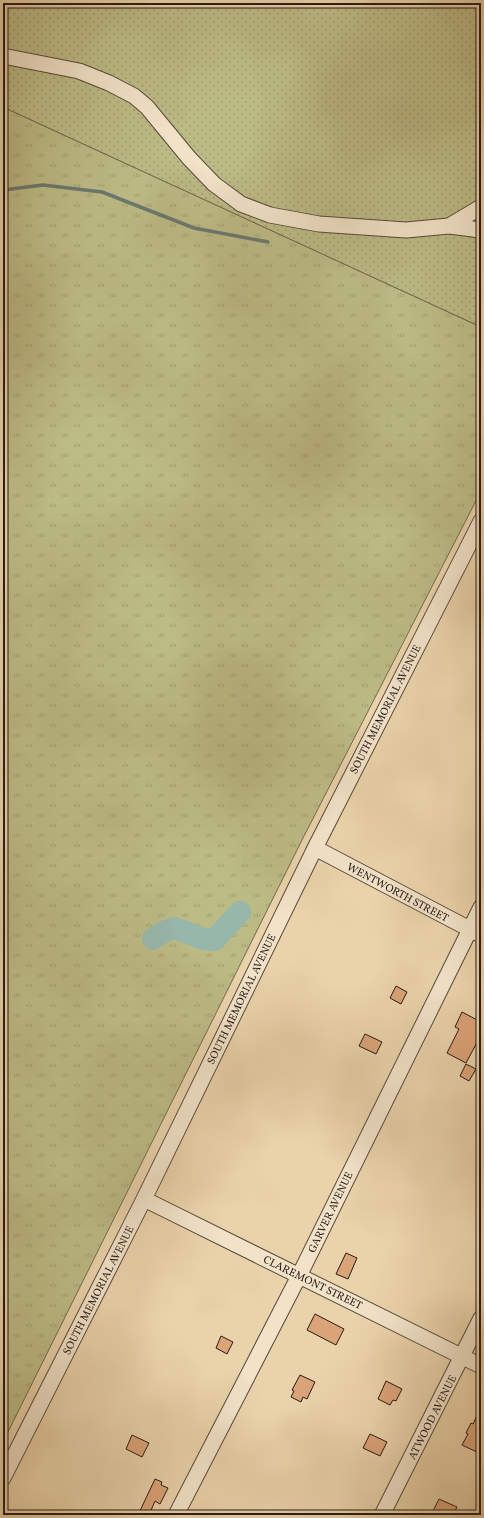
<svg xmlns="http://www.w3.org/2000/svg" width="484" height="1518" viewBox="0 0 484 1518" font-family="Vollkorn,serif">
<style>
.grass{fill:url(#grass-tufts);stroke:#726a4e}
.park{fill:url(#park-dots);stroke:#726a4e}
.lines{fill:none;stroke-linecap:round;stroke-linejoin:round}
.stream{stroke:#6b796f;stroke-width:3.5}
.river{stroke:#98b7ab;stroke-width:22}
.building{fill:#dba378;stroke:#271b16}
.minor-casing{stroke:#58493b;stroke-width:17}
.minor{stroke:#f1e2c8;stroke-width:15}
.labels{text-anchor:middle;stroke-width:4;stroke-linejoin:round;paint-order:stroke}
.street-label{font-size:11px;fill:#271b16;stroke:#f1e2c8}
</style>
<defs>
<pattern id="grass-tufts" width="24" height="20" patternUnits="userSpaceOnUse"><rect width="24" height="20" fill="#bcba85"/><path d="M3 7l-1-3M5 7V3M7 7l1-3M15 17l-1-3M17 17v-4M19 17l1-3" fill="none" stroke="#a29f72"/></pattern>
<pattern id="park-dots" width="8" height="8" patternUnits="userSpaceOnUse"><rect width="8" height="8" fill="#bcba85"/><path d="M2 2h.1M6 6h.1" fill="none" stroke="#a29f72" stroke-width="1.8" stroke-linecap="round"/></pattern>
</defs>
<rect width="100%" height="100%" fill="#ead2aa"/>
<filter id="stains"><feTurbulence type="fractalNoise" baseFrequency=".005" numOctaves="4"/><feColorMatrix values="0 0 0 0 .2 0 0 0 0 .09 0 0 0 0 .02 0 0 0 .5 -.17"/></filter>
<radialGradient id="worn" r=".72"><stop offset=".6" stop-color="#630" stop-opacity="0"/><stop offset="1" stop-color="#630" stop-opacity=".3"/></radialGradient>
<path class="grass" d="M3 107 481 327V491L302 840 3 1442Z"/>
<path class="park" d="M3 3H481V327L3 107Z"/>
<g class="lines">
<path class="stream" d="M3 190 43 185 102 192 194 228 268 242"/>
<path class="river" d="M153 939 163 932 175 928 203 939 214 940 240 912"/>
</g>
<path class="building" d="M396 986 407 992 401 1004 390 998Z
M462 1012 481 1022V1035L466 1063 447 1053 459 1029 455 1027Z
M365 1034 382 1042 376 1054 359 1046Z
M466 1064 476 1069 469 1081 460 1076Z
M346 1253 357 1258 348 1279 336 1274Z
M315 1314 344 1329 336 1345 307 1330Z
M221 1336 233 1342 227 1354 216 1348Z
M300 1375 315 1382 307 1399 303 1397 301 1402 291 1397 294 1391 292 1390Z
M386 1381 402 1389 396 1401 393 1400 390 1405 378 1399Z
M481 1407V1454L462 1445 468 1434 466 1433 471 1423 473 1424Z
M370 1434 387 1442 380 1456 363 1448Z
M132 1435 149 1443 142 1457 126 1449Z
M155 1479 162 1482 161 1485 168 1488 160 1504 155 1501 149 1515H138Z
M439 1499 457 1507 453 1515H431Z"/>
<g class="lines">
<defs>
<path id="minor" d="M3 56 79 71 109 83 134 96 147 107 189 158 214 184 241 204 270 215 319 224 406 230 449 226 473 229 481 231
M449 226 481 207
M315 848 481 935
M144 1199 481 1366
M3 1478 144 1199 315 848 481 521
M176 1515 299 1276 481 907
M382 1515 481 1318"/>
</defs>
<use href="#minor" class="minor-casing"/>
<use href="#minor" class="minor"/>
</g>
<g class="labels">
<g class="street-label">
<text transform="translate(385 709) rotate(-63)" y="4">SOUTH MEMORIAL AVENUE</text>
<text transform="translate(398 892) rotate(28)" y="4">WENTWORTH STREET</text>
<text transform="translate(241 999) rotate(-64)" y="4">SOUTH MEMORIAL AVENUE</text>
<text transform="translate(330 1212) rotate(-64)" y="4">GARVER AVENUE</text>
<text transform="translate(313 1282) rotate(26)" y="4">CLAREMONT STREET</text>
<text transform="translate(98 1290) rotate(-63)" y="4">SOUTH MEMORIAL AVENUE</text>
<text transform="translate(432 1417) rotate(-63)" y="4">ATWOOD AVENUE</text>
</g>
</g>
<rect width="484" height="1518" fill="none" stroke="#ead2aa" stroke-width="16"/>
<rect x="4" y="4" width="476" height="1510" fill="none" stroke="#271b16" stroke-width="2"/>
<rect x="8" y="8" width="468" height="1502" fill="none" stroke="#271b16"/>
<rect width="100%" height="100%" filter="url(#stains)"/>
<rect width="100%" height="100%" fill="url(#worn)"/>
</svg>
